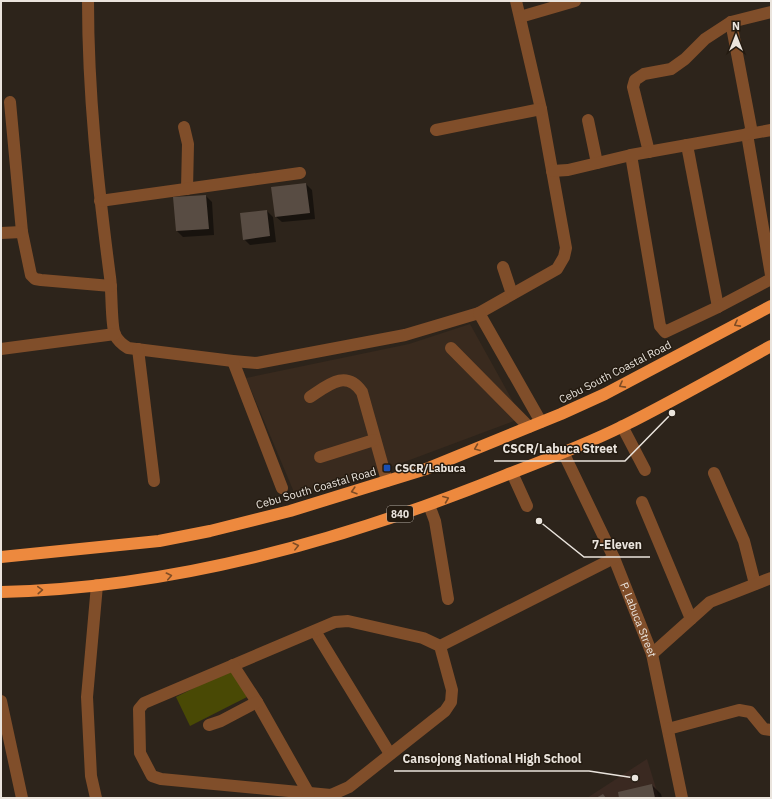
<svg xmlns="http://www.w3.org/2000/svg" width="772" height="799" viewBox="0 0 772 799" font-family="'IBM Plex Sans',sans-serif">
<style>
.industrial{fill:#392a1e}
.education{fill:#3a2921}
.green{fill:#494905}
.shadow{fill:#0007}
.building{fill:#584c43}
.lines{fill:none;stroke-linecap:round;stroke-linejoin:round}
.minor{stroke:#804e2a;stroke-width:12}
.highway{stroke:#ed893e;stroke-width:12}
.oneway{stroke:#7e4c25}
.transit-dot{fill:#1a4fb4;stroke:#241b11;stroke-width:1.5}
.labels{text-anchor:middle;stroke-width:3;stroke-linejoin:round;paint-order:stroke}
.shield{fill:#241b11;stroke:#afa8a0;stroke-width:1}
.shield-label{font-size:10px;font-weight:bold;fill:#eae4dd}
.street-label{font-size:11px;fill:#eae4dd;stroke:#241b11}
.poi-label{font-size:11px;font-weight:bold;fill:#eae4dd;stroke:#241b11;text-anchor:start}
.leader{fill:none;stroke:#eae4dd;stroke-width:1.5}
.callout-dot{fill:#eae4dd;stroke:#241b11;stroke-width:1.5}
.callout-label{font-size:12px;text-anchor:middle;font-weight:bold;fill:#eae4dd;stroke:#241b11;stroke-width:3;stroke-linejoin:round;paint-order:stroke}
</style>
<rect width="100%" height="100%" fill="#2d241b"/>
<path class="industrial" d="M470 324 522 418 399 464 296 497 246 378 409 344Z"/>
<path class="education" d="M647 759 659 798H587Z"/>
<path class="green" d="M232 669 247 697 190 726 176 697Z"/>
<path class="shadow" d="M306 184 312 190 315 219 282 222 275 216Z
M206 196 212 202 214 235 183 237 177 231Z
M267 211 273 217 276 242 250 245 244 239Z
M652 785 661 794 662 798H620Z"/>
<path class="building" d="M306 183 310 213 275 217 271 187Z
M206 195 209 229 176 231 173 197Z
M267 210 270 236 243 240 240 213Z
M652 784 655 798H619L618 792Z
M603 794 606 798H596Z"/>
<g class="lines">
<g class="minor">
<path d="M88 1C88 94 98 185 110 277 112 290 111 327 115 335 118 341 123 345 128 348L233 361 257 363 405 335 479 313 557 269 564 257 566 248 541 109 516 1"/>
<path d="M520 17 575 1"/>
<path d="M731 22 752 133"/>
<path d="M10 102 22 232 31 275 35 279 41 280 111 286"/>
<path d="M588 120 597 163"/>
<path d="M184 127 188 144 187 189"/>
<path d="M436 130 541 109"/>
<path d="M747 134 771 275"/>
<path d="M687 145 718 307"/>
<path d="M649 152 633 87 635 80 644 74 671 69 685 59 705 39 731 22 771 12"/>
<path d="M631 155 660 326 665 332 718 307 771 279"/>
<path d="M552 171 568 170 631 155 771 130"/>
<path d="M100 201 300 173"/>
<path d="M1 233 22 232"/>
<path d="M503 267 512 294"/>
<path d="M479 313 541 422"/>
<path d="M451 348 529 427"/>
<path d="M1 349 115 334"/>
<path d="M138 349 154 481"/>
<path d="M233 361 282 488"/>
<path d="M310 397C328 385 346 369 362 392L387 481"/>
<path d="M622 426 645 470"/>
<path id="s1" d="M563 452 614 558 652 654 682 798"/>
<path d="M320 457 374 440"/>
<path d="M512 473 527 506"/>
<path d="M714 473 744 541 755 584"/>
<path d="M642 502 691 619"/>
<path d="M429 505 435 521 448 599"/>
<path d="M315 631 390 754"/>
<path d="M440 646 452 690 451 702 445 711 349 787 331 795 161 779 152 776 140 753 139 709 144 703 335 622 348 621 423 638 440 646 614 558"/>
<path d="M652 654 710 602 771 578"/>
<path d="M233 665 257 702 309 794"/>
<path d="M1 701 22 798"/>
<path d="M209 725 221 721 257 702"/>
<path d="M668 729 739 710 750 712 764 729 771 730"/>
<path d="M96 798 91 776 87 697 97 585"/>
</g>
<path class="highway" d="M1 557 159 541 210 531 290 511 426 469 561 414 605 394 771 306
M1 592C175 588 346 540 506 475 545 460 585 445 623 426 673 401 722 373 771 346"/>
</g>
<defs><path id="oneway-chevron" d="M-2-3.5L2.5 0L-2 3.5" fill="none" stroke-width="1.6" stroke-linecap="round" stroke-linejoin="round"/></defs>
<g class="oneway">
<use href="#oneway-chevron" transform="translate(737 324) rotate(152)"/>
<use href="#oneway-chevron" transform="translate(622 385) rotate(152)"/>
<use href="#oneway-chevron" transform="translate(477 448) rotate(158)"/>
<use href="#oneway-chevron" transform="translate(354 491) rotate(163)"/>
<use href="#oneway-chevron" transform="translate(446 499) rotate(-22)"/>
<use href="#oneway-chevron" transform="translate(296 546) rotate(-14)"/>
<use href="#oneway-chevron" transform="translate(169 576) rotate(-12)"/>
<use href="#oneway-chevron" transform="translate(40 590) rotate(-4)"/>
</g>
<rect class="transit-dot" x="383" y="464" width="8" height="8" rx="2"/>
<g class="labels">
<rect class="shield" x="387" y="506" width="26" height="16" rx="3"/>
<g class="shield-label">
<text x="400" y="518">840</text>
</g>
<g class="street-label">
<text transform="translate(615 372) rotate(-27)" y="4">Cebu South Coastal Road</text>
<text transform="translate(316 488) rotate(-16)" y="4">Cebu South Coastal Road</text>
<text dy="4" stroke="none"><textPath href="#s1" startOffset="184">P. Labuca Street</textPath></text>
</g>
<g class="poi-label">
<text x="395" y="472">CSCR/Labuca</text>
</g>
</g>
<path class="leader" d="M672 413L625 461H494M539 521L584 557H650M635 778L589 771H394"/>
<g class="callout-dot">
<circle cx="672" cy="413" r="4"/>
<circle cx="539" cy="521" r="4"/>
<circle cx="635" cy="778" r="4"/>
</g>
<g class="callout-label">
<text x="560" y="453">CSCR/Labuca Street</text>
<text x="617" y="549">7-Eleven</text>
<text x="492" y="763">Cansojong National High School</text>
</g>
<rect width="772" height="799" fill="none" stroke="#eae4dd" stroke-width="4"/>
<g transform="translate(736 36)" stroke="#241b11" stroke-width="3" paint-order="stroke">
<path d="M0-3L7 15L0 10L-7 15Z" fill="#eae4dd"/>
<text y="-6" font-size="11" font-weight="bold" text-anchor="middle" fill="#eae4dd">N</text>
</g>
</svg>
